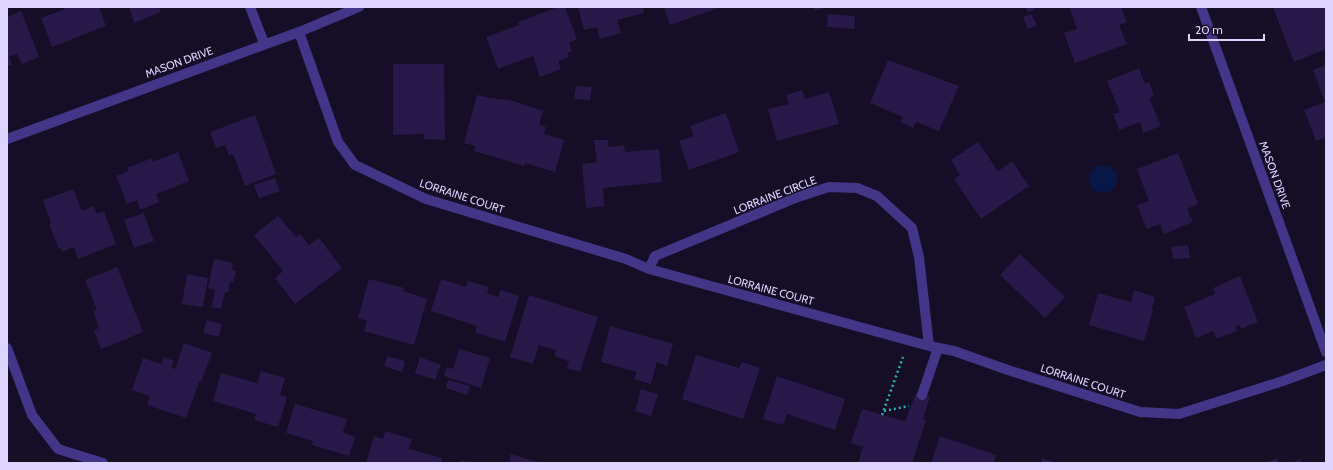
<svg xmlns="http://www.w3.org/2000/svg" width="1333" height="470" viewBox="0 0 1333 470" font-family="Cabin,sans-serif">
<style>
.water{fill:#071746}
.building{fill:#281948}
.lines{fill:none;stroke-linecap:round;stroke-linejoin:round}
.path{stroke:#29b6bd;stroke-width:2.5;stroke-dasharray:2 3;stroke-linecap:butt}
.lane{stroke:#433688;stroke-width:10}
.street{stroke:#433688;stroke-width:10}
.labels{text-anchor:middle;stroke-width:3;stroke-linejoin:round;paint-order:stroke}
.street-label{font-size:11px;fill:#ddd3ff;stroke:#150e26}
</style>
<rect width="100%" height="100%" fill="#150e26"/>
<path class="water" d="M1089 179a14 14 0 1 1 28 0a14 14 0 1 1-28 0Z"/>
<path class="building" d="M64 7H99L106 26 52 47 41 18 65 9Z
M129 7H159L161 12 134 23Z
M558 7H565L577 39 569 43 572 52 567 53 569 57 558 61 561 69 540 77 533 56 498 69 486 37 519 25 518 22Z
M578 7H643L644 13 617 20 621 33 600 39 597 27 584 30Z
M664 7H721L670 25Z
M813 7H827L815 11Z
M1025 7H1035V9L1028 12Z
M1069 7H1121L1127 22 1119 25 1127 44 1075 63 1064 33 1077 29Z
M1273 7H1326V35L1324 36 1326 42V49L1294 62Z
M21 11 39 57 22 64 17 54 9 57 12 65 7 66V17Z
M828 14 855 16 854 29 827 27Z
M1031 14 1037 25 1028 29 1023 17Z
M888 60 959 86 939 131 916 122 913 128 900 122 903 117 870 103Z
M393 64H444L445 140 424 139V134L393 135Z
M1326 65V137L1316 141 1304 110 1325 102 1313 70Z
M1139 68 1145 84 1149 82 1154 96 1149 98 1161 126 1143 133 1140 122 1119 130 1113 114 1120 112 1107 81Z
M576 86 592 87 590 100 574 99Z
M802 90 805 99 829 92 839 124 777 141 768 109 789 104 786 95Z
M477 95 490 98 510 100 543 111 539 125 546 127 544 134 564 140 555 172 525 163 524 166 474 151 476 146 464 143Z
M726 113 739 152 689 170 679 141 694 136 690 126Z
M255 115 276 174 245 186 233 154 229 156 225 145 216 148 210 132Z
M594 140H608V147L624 145 625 152 659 149 662 182 603 188 604 206 586 208 582 164 597 162Z
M978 142 998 171 1012 161 1029 186 981 219 954 179 960 175 951 160Z
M178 152 189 181 156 194 159 202 140 210 137 200 127 204 116 176 129 171 127 168 152 158 153 162Z
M1178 153 1198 204 1187 209 1193 222 1164 234 1160 224 1147 229 1137 205 1149 201 1137 169Z
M275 178 280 191 259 198 254 185Z
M73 189 82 211 94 206 97 214 104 211 116 244 78 259 74 247 62 252 61 248 59 249 49 224 51 223 43 200Z
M144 213 154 241 134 248 124 220Z
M278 216 296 237 300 234 309 245 319 238 342 268 295 304 275 278 283 271 254 235Z
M1188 245 1190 258 1173 259 1171 247Z
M1020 254 1065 297 1045 318 1000 275Z
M214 259 233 263 232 270 236 271 233 282H230L228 293 225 292 221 309 212 307 215 290 208 288Z
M117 267 143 332 101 349 94 330 99 328 93 311 97 310 85 280Z
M187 274 208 278 203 307 182 304Z
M1240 276 1258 322 1241 329 1240 325 1235 327 1237 331 1216 339 1213 331 1196 338 1184 307 1215 294 1213 288Z
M369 279 404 288 403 291 427 299 414 345 364 331 367 321 358 318Z
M441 279 466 287 468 281 489 287 487 293 498 297 501 290 519 296 505 342 475 332 477 326 431 311Z
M1134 290 1155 297 1152 309 1153 310 1144 341 1089 325 1098 293 1131 302Z
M529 295 598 317 580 372 567 368 569 361 554 356 556 350 539 345 533 364 510 357Z
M207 320 222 324 219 337 203 333Z
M610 326 673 344 667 366 657 362 651 384 634 379 637 372 601 362Z
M184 343 212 353 201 382H199L186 418 147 405 150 396 132 390 143 358 161 364 164 357 174 361 171 368 175 369Z
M459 349 490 358 481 388 444 376 447 367 453 369Z
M696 355 739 368 742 362 760 368 743 419 682 399Z
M387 356 405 361 402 372 384 366Z
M420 357 441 365 435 380 415 373Z
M261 371 285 378 280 395 287 397 278 427 254 420 256 414 213 401 221 373 257 383Z
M777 376 845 399 835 430 787 414 783 425 763 419Z
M448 380 470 386 467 395 446 388Z
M641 389 658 394 651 416 635 411Z
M916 393 930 397 923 419 926 420 912 463H858L863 447 851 443 862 409 905 421Z
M295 404 347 419 343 432 355 437 349 456 312 445 313 441 286 433Z
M385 431 412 439 409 449 442 458 441 463H366L374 436 383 439Z
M940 436 996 455 994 463H931Z
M511 454 541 463H509Z
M1042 458 1057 463H1041Z
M1277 458 1279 463H1266Z
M1300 459 1301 463H1291Z
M461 460 471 463H460Z"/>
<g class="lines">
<path class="path" d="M884 411 909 406
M882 415 903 357"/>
<path class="lane" d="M922 395 938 348"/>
<path class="street" d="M250 7 264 43
M1201 7 1326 352
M299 32 338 142 355 165 426 199 626 259 649 269 929 346 954 351 1008 370 1140 412 1179 414 1283 381 1326 365
M7 139 299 32 359 7
M649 269 655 256 798 197 829 187 857 188 877 196 912 228 919 257 929 346
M7 348 32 415 58 449 103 463"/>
</g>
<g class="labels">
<g class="street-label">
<text transform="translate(179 62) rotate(-20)" y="4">MASON DRIVE</text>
<text transform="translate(1275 175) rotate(70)" y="4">MASON DRIVE</text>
<text transform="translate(775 195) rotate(-21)" y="4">LORRAINE CIRCLE</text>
<text transform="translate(462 196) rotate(18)" y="4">LORRAINE COURT</text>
<text transform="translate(771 290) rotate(15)" y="4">LORRAINE COURT</text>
<text transform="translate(1083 381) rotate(18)" y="4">LORRAINE COURT</text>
</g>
</g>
<rect width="1333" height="470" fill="none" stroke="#ddd3ff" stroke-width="16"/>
<path d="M1189 34v6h75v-6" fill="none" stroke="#ddd3ff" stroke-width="2"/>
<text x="1195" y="34" font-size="12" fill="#ddd3ff" stroke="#150e26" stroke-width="3" paint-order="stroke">20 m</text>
</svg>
